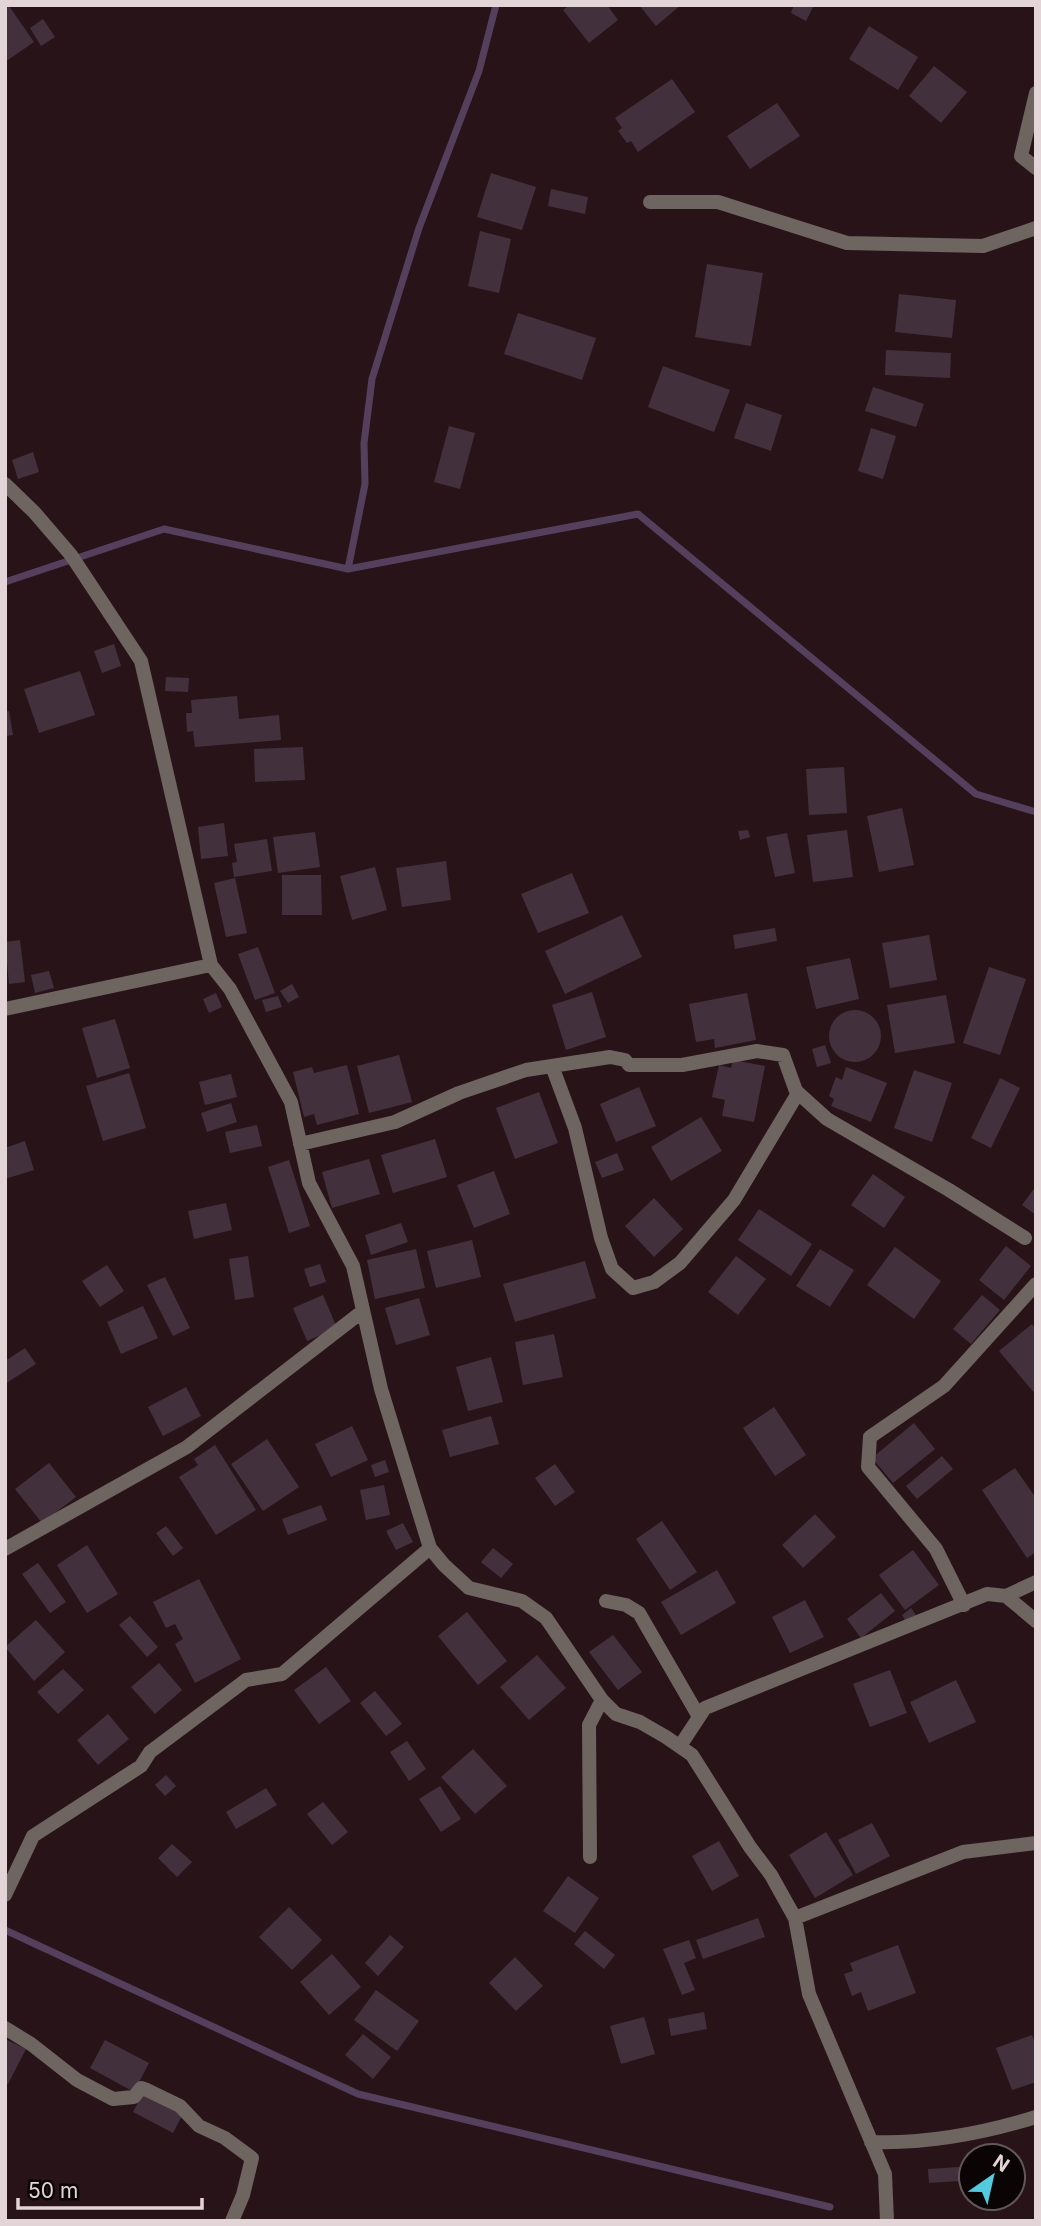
<svg xmlns="http://www.w3.org/2000/svg" width="1041" height="2226" viewBox="0 0 1041 2226" font-family="Inter,sans-serif">
<style>
.lines{fill:none;stroke-linecap:round;stroke-linejoin:round}
.stream{stroke:#54405d;stroke-width:7}
.building{fill:#42303d}
.minor{stroke:#6e6460;stroke-width:14}
</style>
<rect width="100%" height="100%" fill="#281418"/>
<g class="lines">
<path class="stream" d="M348 569 365 484 364 443 372 379 419 228 479 71 496 5
M5 582 164 529 348 569 638 514 976 794 1036 812
M5 1930 358 2094 830 2207"/>
</g>
<path class="building" d="M570 5H607L618 20 589 43 563 10Z
M639 5H681L656 26Z
M794 5H814L806 21 791 13Z
M9 6 34 42 5 62V9Z
M43 19 55 37 41 46 30 28Z
M869 26 918 57 898 90 849 59Z
M934 66 967 92 941 123 909 96Z
M672 79 695 112 638 152 631 141 627 143 618 131 622 128 615 118Z
M777 103 800 136 750 169 727 136Z
M491 173 536 187 522 230 477 217Z
M551 189 588 197 585 214 548 206Z
M480 231 511 239 499 293 468 286Z
M707 264 763 273 751 346 695 337Z
M899 294 956 300 952 338 895 332Z
M518 313 596 338 582 380 504 354Z
M886 350 951 353 950 378 885 375Z
M663 366 730 390 714 432 648 407Z
M873 387 924 404 916 427 865 411Z
M746 403 782 415 771 451 734 438Z
M449 426 475 433 460 489 434 482Z
M871 428 896 436 883 479 858 471Z
M33 452 39 472 18 479 12 460Z
M114 644 121 666 102 673 94 651Z
M80 671 95 715 39 733 24 689Z
M166 677 189 678 188 692 165 691Z
M237 696 239 719 279 715 281 740 195 747 193 731 187 732 186 713H192L191 700Z
M9 711 13 735 5 736V712Z
M303 747 305 780 255 782 254 749Z
M844 767 847 813 809 815 806 769Z
M902 808 914 865 879 872 867 816Z
M224 823 228 856 201 859 198 827Z
M748 830 750 837 740 840 738 831Z
M847 830 853 877 813 882 807 835Z
M315 832 320 867 278 873 273 837Z
M787 833 795 873 775 877 766 837Z
M267 839 272 871 234 877 232 863 237 862 234 844Z
M446 861 451 900 402 907 396 868Z
M375 867 387 910 352 920 340 876Z
M572 873 589 913 538 933 521 894Z
M282 875H321L322 915H282Z
M235 878 247 933 226 937 214 883Z
M622 915 642 957 565 994 545 951Z
M775 928 777 941 735 949 733 935Z
M929 935 937 980 890 988 882 943Z
M20 940 25 982 9 984 5 942Z
M258 947 275 993 255 1000 238 954Z
M850 958 859 999 816 1009 806 967Z
M989 967 1026 979 1000 1055 963 1043Z
M49 971 54 988 35 993 31 975Z
M292 984 299 997 288 1003 280 991Z
M592 992 606 1037 566 1050 552 1005Z
M216 993 222 1007 209 1013 203 999Z
M747 993 756 1040 715 1048 714 1039 696 1042 689 1004Z
M946 995 955 1043 895 1053 887 1005Z
M278 996 282 1007 266 1012 262 1000Z
M829 1036a26 26 0 1 1 52 0a26 26 0 1 1-52 0Z
M115 1019 130 1068 97 1078 82 1028Z
M825 1045 831 1063 817 1067 812 1049Z
M399 1055 412 1102 369 1113 357 1066Z
M733 1060 765 1066 754 1122 722 1116 725 1100 712 1097 719 1065 731 1068Z
M347 1065 359 1114 317 1125 314 1114 304 1117 293 1072 312 1067 314 1073Z
M846 1067 887 1083 871 1122 831 1106 834 1099 829 1096 836 1077 842 1080Z
M914 1070 952 1083 932 1142 894 1128Z
M129 1073 146 1128 103 1141 86 1086Z
M231 1074 237 1097 205 1105 199 1082Z
M1000 1078 1020 1088 991 1148 971 1138Z
M639 1087 656 1126 616 1142 600 1104Z
M539 1092 558 1143 515 1159 496 1108Z
M231 1103 237 1122 207 1132 201 1113Z
M701 1117 722 1151 671 1181 651 1147Z
M257 1125 262 1146 230 1153 225 1132Z
M435 1139 447 1177 393 1193 381 1155Z
M25 1141 34 1170 5 1179V1148Z
M617 1153 624 1170 602 1178 595 1162Z
M369 1159 380 1194 332 1208 322 1172Z
M289 1160 310 1226 289 1233 268 1167Z
M494 1171 510 1214 474 1228 457 1185Z
M873 1174 905 1197 884 1228 851 1205Z
M1036 1186V1215L1022 1205Z
M654 1198 683 1229 654 1257 625 1226Z
M226 1203 232 1230 194 1239 188 1211Z
M759 1209 812 1244 791 1276 738 1240Z
M401 1223 408 1242 371 1255 365 1235Z
M472 1240 481 1277 436 1288 427 1251Z
M1006 1246 1031 1266 1004 1300 979 1280Z
M895 1247 941 1281 914 1319 867 1285Z
M416 1249 425 1288 375 1299 367 1260Z
M820 1249 854 1270 830 1307 796 1286Z
M248 1256 254 1297 235 1300 229 1259Z
M736 1256 766 1279 738 1315 708 1292Z
M585 1261 596 1298 515 1322 503 1284Z
M320 1264 326 1282 310 1287 304 1269Z
M107 1265 124 1291 100 1307 82 1281Z
M165 1277 190 1328 173 1336 147 1285Z
M323 1295 337 1328 307 1341 293 1308Z
M982 1295 1000 1310 971 1344 953 1329Z
M419 1298 430 1335 396 1345 385 1308Z
M143 1306 158 1338 121 1354 107 1322Z
M1032 1324 1036 1329V1395L999 1351Z
M554 1334 563 1377 523 1385 515 1342Z
M25 1348 36 1364 5 1384V1361Z
M491 1357 503 1402 468 1411 456 1367Z
M186 1387 201 1416 163 1436 148 1407Z
M774 1407 806 1455 775 1476 743 1428Z
M491 1416 499 1444 450 1457 442 1430Z
M914 1423 935 1449 893 1483 872 1458Z
M352 1426 368 1460 331 1477 315 1444Z
M267 1439 299 1487 263 1511 231 1464Z
M215 1445 256 1510 216 1535 179 1477 198 1465 194 1459Z
M942 1456 953 1469 917 1499 906 1486Z
M385 1460 389 1472 375 1477 371 1465Z
M49 1463 76 1497 42 1523 15 1489Z
M555 1464 575 1492 555 1506 535 1478Z
M1015 1468 1036 1498V1552L1027 1558 982 1490Z
M384 1485 390 1515 366 1520 360 1490Z
M321 1505 327 1520 288 1535 282 1519Z
M815 1514 836 1537 803 1568 782 1545Z
M662 1521 697 1572 670 1590 636 1539Z
M403 1523 413 1542 396 1550 386 1531Z
M166 1526 183 1548 173 1556 156 1533Z
M87 1545 118 1594 87 1613 57 1565Z
M493 1548 513 1564 501 1578 481 1562Z
M913 1550 939 1585 905 1610 879 1575Z
M38 1563 66 1602 50 1613 22 1574Z
M717 1570 736 1603 681 1635 661 1602Z
M199 1579 241 1659 195 1683 175 1644 183 1639 175 1624 166 1628 153 1602Z
M881 1593 895 1611 861 1638 847 1619Z
M805 1600 824 1637 790 1653 772 1617Z
M911 1608 918 1618 908 1625 902 1615Z
M467 1612 507 1661 478 1685 438 1636Z
M130 1616 158 1647 147 1657 119 1625Z
M36 1620 65 1652 34 1681 5 1647Z
M613 1635 642 1672 618 1690 589 1652Z
M537 1655 566 1688 529 1720 500 1687Z
M159 1663 182 1690 155 1714 131 1687Z
M326 1667 351 1701 319 1724 294 1690Z
M63 1669 84 1690 58 1714 37 1692Z
M890 1670 907 1713 870 1727 853 1684Z
M956 1680 976 1722 929 1743 910 1702Z
M375 1691 402 1724 386 1736 360 1703Z
M108 1714 129 1739 98 1765 77 1740Z
M407 1741 426 1769 409 1781 390 1752Z
M473 1749 507 1786 475 1814 441 1777Z
M166 1775 176 1786 165 1796 155 1785Z
M440 1786 461 1819 441 1832 419 1799Z
M266 1788 277 1805 236 1829 226 1812Z
M323 1802 348 1832 332 1845 307 1814Z
M872 1823 890 1856 856 1874 838 1840Z
M826 1832 853 1875 815 1898 789 1855Z
M719 1841 739 1876 712 1891 692 1856Z
M172 1844 192 1862 177 1877 158 1858Z
M568 1876 599 1898 575 1933 543 1911Z
M289 1907 322 1940 292 1970 259 1937Z
M758 1918 765 1937 703 1959 696 1940Z
M585 1931 615 1955 604 1969 574 1944Z
M390 1935 404 1947 378 1976 365 1963Z
M689 1940 696 1958 684 1963 695 1990 682 1995 663 1949Z
M898 1945 916 1993 868 2011 861 1992 852 1996 844 1974 853 1971 850 1963Z
M332 1954 361 1987 329 2015 300 1982Z
M515 1957 543 1986 516 2011 489 1983Z
M376 1990 419 2021 397 2051 354 2020Z
M704 2012 707 2029 671 2036 668 2019Z
M644 2017 655 2054 621 2064 610 2026Z
M363 2034 391 2057 373 2079 345 2055Z
M1032 2035 1036 2044V2082L1012 2090 996 2048Z
M7 2040 26 2049 8 2084 5 2083Z
M105 2040 149 2063 134 2092 90 2068Z
M144 2091 184 2112 173 2133 133 2112Z
M959 2167 960 2181 929 2183 928 2169Z"/>
<g class="lines">
<path class="minor" d="M1036 93 1021 156 1036 168
M650 202H718L847 243 983 246 1036 228
M5 484 34 512 71 555 141 661 211 965 230 989 291 1102 309 1183 353 1266 381 1389 430 1548 444 1565 469 1588 522 1601 546 1618 602 1700 616 1714 640 1722 666 1737 692 1755 750 1847 771 1875 795 1918 809 1994 885 2174 887 2221
M5 1009 211 965
M552 1066 575 1128 601 1238 612 1269 633 1288 654 1282 680 1263 734 1200 798 1093
M300 1144 395 1122 459 1093 526 1070 610 1057 625 1060 629 1065H682L757 1051 783 1055 796 1091 827 1119 949 1190 1025 1238
M5 1549 187 1447 363 1311
M1006 1596 1036 1582
M606 1601 626 1605 639 1613 698 1715
M964 1605 936 1549 868 1467 870 1437 944 1386 1036 1284
M680 1746 705 1708 987 1594 1006 1596 1036 1621
M590 1857 589 1725 602 1700
M5 1895 33 1836 141 1766 150 1752 246 1680 282 1674 430 1548
M795 1918 963 1852 1036 1843
M5 2028 31 2044 77 2080 113 2099 134 2097 141 2088 147 2090 180 2106 199 2126 225 2138 252 2158 243 2195 232 2221
M871 2142C928 2144 981 2134 1036 2117"/>
</g>
<rect width="1041" height="2226" fill="none" stroke="#e3d5d7" stroke-width="14"/>
<g transform="translate(992 2177) rotate(34)"><circle r="33" fill="#0b0405" stroke="#615859" stroke-width="2"/>
<path d="M0-5L12 26L0 18L-12 26Z" fill="#54cade"/>
<text y="-10" font-size="19" font-weight="bold" text-anchor="middle" fill="#e3d5d7">N</text>
</g>
<path d="M18 2198v10h184v-10" fill="none" stroke="#e3d5d7" stroke-width="3.5"/>
<text x="28" y="2198" font-size="21" fill="#e3d5d7" stroke="#0b0405" stroke-width="5" paint-order="stroke">50 m</text>
</svg>
